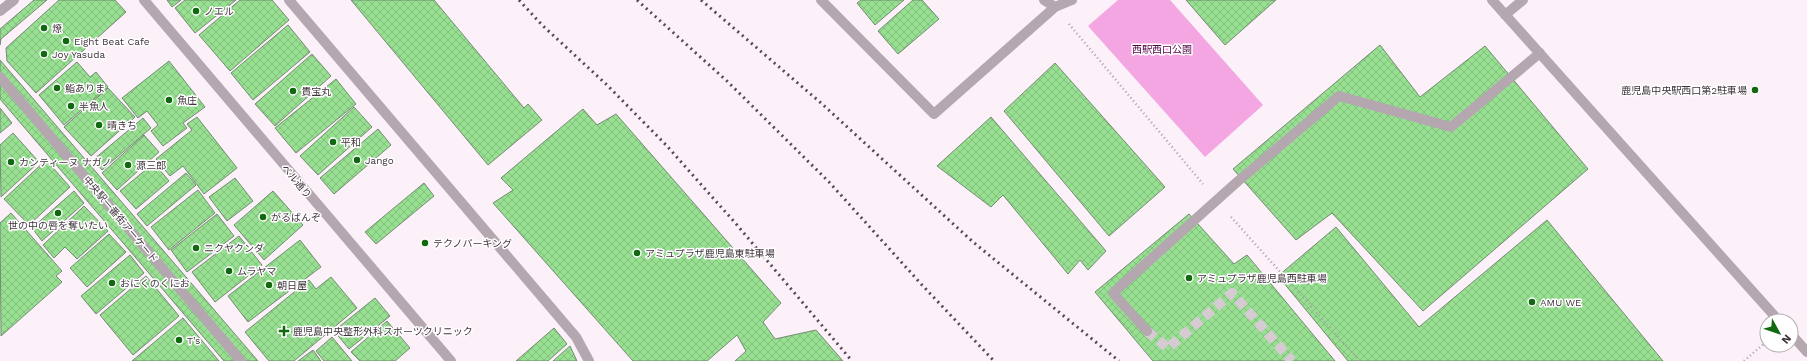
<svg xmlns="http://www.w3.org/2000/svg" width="1807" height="361" viewBox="0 0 1807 361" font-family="'Work Sans','Noto Sans JP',sans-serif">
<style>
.green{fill:#f4a6e2}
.building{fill:url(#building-cross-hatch);stroke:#748b72}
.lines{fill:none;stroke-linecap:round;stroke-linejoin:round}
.minor-tunnel{stroke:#d6cad3;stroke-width:10;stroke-dasharray:10 5;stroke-linecap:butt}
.path{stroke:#aa9ea7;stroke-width:2.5;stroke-dasharray:1 3;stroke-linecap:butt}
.minor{stroke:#b4a7b0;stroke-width:10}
.rail{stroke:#554952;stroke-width:3;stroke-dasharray:2 4;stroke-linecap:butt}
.poi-dot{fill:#10680f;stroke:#fff;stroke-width:1.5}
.labels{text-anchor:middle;stroke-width:3;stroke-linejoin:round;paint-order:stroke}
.poi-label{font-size:10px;fill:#40343d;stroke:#fff;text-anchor:start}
.park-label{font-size:10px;fill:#500546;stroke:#fff}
.street-label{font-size:10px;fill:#40343d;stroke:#fff}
</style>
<defs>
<pattern id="building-cross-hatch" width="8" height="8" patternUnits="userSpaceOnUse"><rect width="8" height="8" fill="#97df91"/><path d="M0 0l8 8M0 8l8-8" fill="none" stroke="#83c07e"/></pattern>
</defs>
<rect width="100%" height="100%" fill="#fcf0f9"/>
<path class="green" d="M1118 0H1170L1263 105 1205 157 1088 26Z"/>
<path class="building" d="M34 0H47L1 39 0 45V29Z
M59 0H115L126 12 36 93 7 61 6 48Z
M167 0H181L172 7Z
M185 0H236L195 33 175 8Z
M240 0H272L289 20 230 71 199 35Z
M351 0H434L524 108 528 104 542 120 488 165Z
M861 0H904L875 25 857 3Z
M913 0H922L939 19 898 54 878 31Z
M1186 0H1276L1225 45Z
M288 25 310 52 253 100 231 73Z
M1380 45 1420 97 1485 46 1588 169 1423 311 1332 213 1296 240 1233 169Z
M312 54 331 76 275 126 255 104Z
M0 60 258 361H224L0 99Z
M169 61 205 107 183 123 187 128 163 146 151 131 158 125 147 111 138 118 122 98Z
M77 62 90 77 96 72 108 87 64 125 39 95Z
M1055 63 1165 187 1109 236 1004 111Z
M336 79 356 104 296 153 275 128Z
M108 88 135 117 91 156 64 127Z
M354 107 372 127 318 175 300 156Z
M0 108 12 123 0 133Z
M583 109 597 125 616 114 781 303 763 322 775 339 816 330 843 361H735L746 351 737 335 707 361H633L493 203 513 190 501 178Z
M197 117 237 168 204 194 183 166 170 176 156 159 192 130 187 124Z
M991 117 1106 251 1088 270 1080 260 1068 274 1003 195 991 207 937 166Z
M143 118 151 128 102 170 93 160Z
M378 129 391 145 334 194 320 178Z
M13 133 39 162 1 197 0 145Z
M144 135 159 152 117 190 102 173Z
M46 160 70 187 29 225 4 199Z
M154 163 169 181 136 209 120 191Z
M186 173 196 185 147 226 137 214Z
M235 178 253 201 227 221 209 197Z
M424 183 434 196 376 244 365 232Z
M198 190 215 213 169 250 151 227Z
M74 191 84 203 42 241 32 228Z
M273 191 303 225 264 260 234 225Z
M84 206 108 231 77 259 65 247 54 258 43 245Z
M11 213 62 271 56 276 62 282 1 336 0 223Z
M217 214 234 236 187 272 171 250Z
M1189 214 1234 264 1247 255 1335 361H1153L1095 292Z
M1547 220 1663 361H1348L1278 276 1336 227 1419 327Z
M109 234 126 252 87 287 70 268Z
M239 236 262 265 215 302 192 272Z
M300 240 321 267 248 322 228 296Z
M130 255 144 273 96 314 81 296Z
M146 276 179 316 133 355 100 315Z
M331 277 357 308 294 361H269L245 332 309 280 316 289Z
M375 298 390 316 349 349 334 331Z
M183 318 219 361H132Z
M387 321 410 348 395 361H360L351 352Z
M554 328 567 344 548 361H516Z
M332 337 352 361H324L316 351Z
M570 346 577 361H553Z
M313 350 321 361H298Z"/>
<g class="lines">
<path class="minor-tunnel" d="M1147 331 1168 348 1232 293 1292 361"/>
<path class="path" d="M1069 24 1203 184
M1231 217 1360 361
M1744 361 1767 341"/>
<path class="minor" d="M144 0 451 361
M289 0 576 337 589 361
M821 0 934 114 1055 7 1072 0
M1044 0 1055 7
M1492 0 1779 321
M0 11 14 0
M1505 15 1523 0
M0 77 241 361
M1147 331 1113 293 1237 182 1339 96 1451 127 1540 53
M1791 334 1807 352"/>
<path class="rail" d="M519 0 542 25 607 85 667 146 737 225 852 361
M637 0 727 81 830 183 922 285 994 361
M701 0 821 103 973 242 1119 361"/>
</g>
<g class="poi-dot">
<circle cx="196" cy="11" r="4"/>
<circle cx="44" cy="28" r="4"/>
<circle cx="66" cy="41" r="4"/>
<circle cx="44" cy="54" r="4"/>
<circle cx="57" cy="88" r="4"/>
<circle cx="1755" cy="90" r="4"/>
<circle cx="293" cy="91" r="4"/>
<circle cx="169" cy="100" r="4"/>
<circle cx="71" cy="106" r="4"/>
<circle cx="99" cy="125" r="4"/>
<circle cx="333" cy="142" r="4"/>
<circle cx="357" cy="160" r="4"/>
<circle cx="11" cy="162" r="4"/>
<circle cx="128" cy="165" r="4"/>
<circle cx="58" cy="213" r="4"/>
<circle cx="263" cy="217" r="4"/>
<circle cx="425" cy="243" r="4"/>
<circle cx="196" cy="248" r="4"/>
<circle cx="637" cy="253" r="4"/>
<circle cx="229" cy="271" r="4"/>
<circle cx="1189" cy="278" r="4"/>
<circle cx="112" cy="283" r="4"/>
<circle cx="269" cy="285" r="4"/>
<circle cx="1532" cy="302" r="4"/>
<path d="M282 325h4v4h4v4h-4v4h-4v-4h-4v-4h4z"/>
<circle cx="179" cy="340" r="4"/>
</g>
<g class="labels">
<g class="poi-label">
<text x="204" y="15">ノエル</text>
<text x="52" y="32">燎</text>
<text x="74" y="45">Eight Beat Cafe</text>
<text x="52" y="58">Joy Yasuda</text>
<text x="65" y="92">鮨ありま</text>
<text x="1747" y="94" text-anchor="end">鹿児島中央駅西口第2駐車場</text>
<text x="301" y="95">貴宝丸</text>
<text x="177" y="104">魚庄</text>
<text x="79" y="110">半魚人</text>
<text x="107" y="129">晴きち</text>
<text x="341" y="146">平和</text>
<text x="365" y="164">Jango</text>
<text x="19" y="166">カンティーヌ ナガノ</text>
<text x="136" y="169">源三郎</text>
<text x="271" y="221">がるばんぞ</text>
<text x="58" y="229" text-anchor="middle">世の中の唇を奪いたい</text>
<text x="433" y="247">テクノパーキング</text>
<text x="204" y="252">ニクヤクンダ</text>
<text x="645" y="257">アミュプラザ鹿児島東駐車場</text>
<text x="237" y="275">ムラヤマ</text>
<text x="1197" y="282">アミュプラザ鹿児島西駐車場</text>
<text x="120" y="287">おにくのくにお</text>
<text x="277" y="289">朝日屋</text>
<text x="1540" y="306">AMU WE</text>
<text x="293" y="335">鹿児島中央整形外科スポーツクリニック</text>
<text x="187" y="344">T’s</text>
</g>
<g class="park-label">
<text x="1162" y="53">西駅西口公園</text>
</g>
<g class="street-label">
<text transform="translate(297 181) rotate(50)" y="4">ベル通り</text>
<text transform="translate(121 219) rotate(50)" y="4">中央駅一番街アーケード</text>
</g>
</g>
<g transform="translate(1779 333) rotate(130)"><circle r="19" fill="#ffffff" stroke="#b3aeb1"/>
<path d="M0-3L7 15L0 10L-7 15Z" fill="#10680f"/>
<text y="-6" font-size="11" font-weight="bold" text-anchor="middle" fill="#40343d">N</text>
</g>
</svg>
